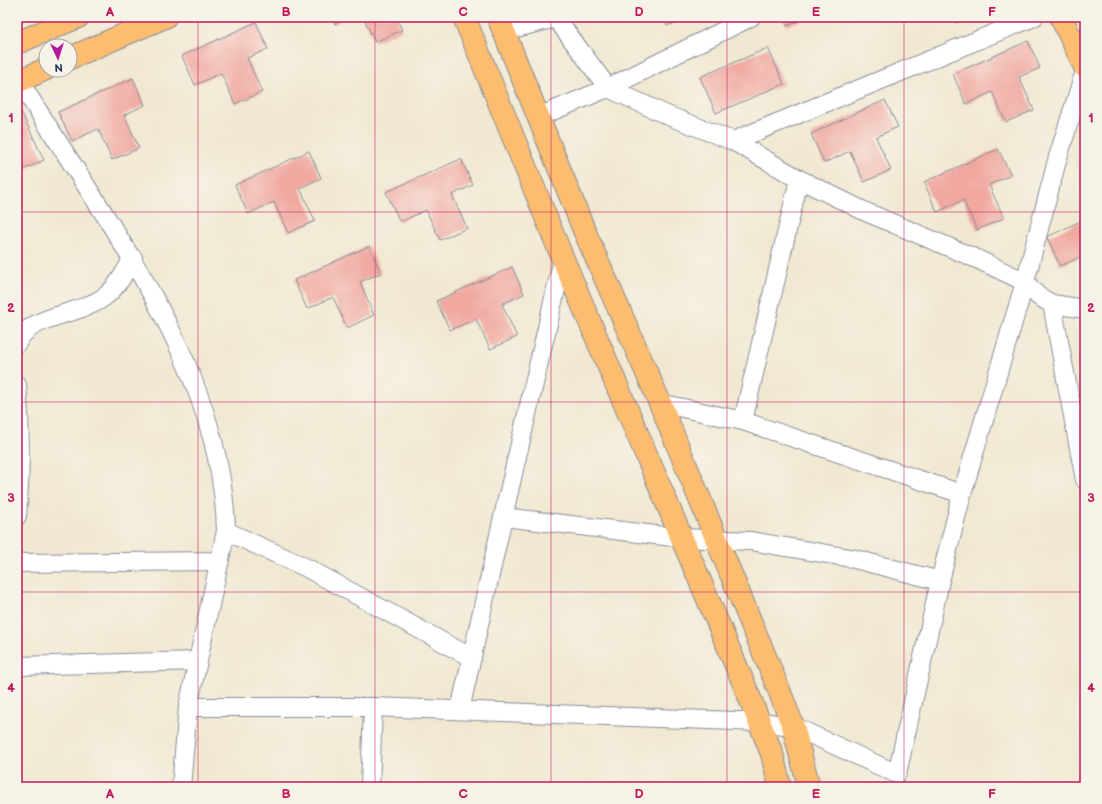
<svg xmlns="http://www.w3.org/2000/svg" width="1102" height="804" viewBox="0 0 1102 804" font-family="'Balsamiq Sans',sans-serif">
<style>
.building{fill:#f0a8a0}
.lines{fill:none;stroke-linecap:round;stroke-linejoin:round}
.street-casing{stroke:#868c98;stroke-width:20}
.primary-casing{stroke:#868c98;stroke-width:24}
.street{stroke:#fff;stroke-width:18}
.primary{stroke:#fcbd6f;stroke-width:22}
.grid{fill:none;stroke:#c2185b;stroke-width:1;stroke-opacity:0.55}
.neatline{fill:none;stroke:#c2185b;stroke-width:1.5}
.grid-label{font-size:13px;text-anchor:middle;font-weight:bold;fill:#c2185b}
</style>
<rect width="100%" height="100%" fill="#f7f3e8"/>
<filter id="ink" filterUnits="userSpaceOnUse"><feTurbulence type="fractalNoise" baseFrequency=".025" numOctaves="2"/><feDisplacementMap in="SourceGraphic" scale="8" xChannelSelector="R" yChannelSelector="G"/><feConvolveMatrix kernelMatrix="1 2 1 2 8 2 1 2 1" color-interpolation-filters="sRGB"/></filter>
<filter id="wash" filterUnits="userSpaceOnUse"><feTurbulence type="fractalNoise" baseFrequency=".012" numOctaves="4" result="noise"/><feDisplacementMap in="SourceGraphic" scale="16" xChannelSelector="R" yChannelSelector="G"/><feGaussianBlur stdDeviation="0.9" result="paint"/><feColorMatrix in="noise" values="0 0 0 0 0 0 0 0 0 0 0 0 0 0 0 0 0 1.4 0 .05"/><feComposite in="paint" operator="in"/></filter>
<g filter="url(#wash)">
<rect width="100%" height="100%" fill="#f1e8d1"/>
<g id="blocks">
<path class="building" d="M332 17H349L335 24Z
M363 17H396L402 30 375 42Z
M663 17H687L667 26Z
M783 17H807L787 26Z
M954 17H969L956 23Z
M256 22 268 49 247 58 262 92 235 104 221 73 195 85 182 56Z
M1028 41 1040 68 1019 77 1034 110 1006 122 992 92 966 104 953 74Z
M768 48 784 84 716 113 700 77Z
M133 78 145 105 124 115 139 148 112 160 98 129 72 141 58 112Z
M885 100 898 127 876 137 891 170 864 182 850 151 824 163 811 134Z
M17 103 44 160 17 173Z
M998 149 1011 175 989 185 1004 218 977 230 963 200 937 212 924 182Z
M309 151 321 178 300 188 315 221 288 233 274 202 248 214 235 185Z
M461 159 473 185 452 195 467 228 440 240 426 210 400 222 386 192Z
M1085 219V255L1060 266 1047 237Z
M369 246 381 273 360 282 374 315 347 328 333 297 307 309 294 280Z
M512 267 524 294 502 304 517 337 490 349 476 319 450 330 436 301Z"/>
</g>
</g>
<g filter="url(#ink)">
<use href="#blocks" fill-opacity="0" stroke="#868c98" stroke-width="1"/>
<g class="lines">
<defs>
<path id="street" d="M504 31 556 18 608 88 669 116 733 141 799 179 866 212 977 259 1025 282 1038 296 1052 304 1085 309
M19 81C44 120 69 159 94 198 158 299 223 408 226 531L188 707 181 787
M538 117 608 88 751 17
M733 141 1034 17
M1052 304 1085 480
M17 343C30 314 79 316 104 297 117 288 125 272 133 258
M17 385C21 430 21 472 17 516
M660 403 743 421 962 494
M743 421 799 179
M503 517 681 538 751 541 851 558 940 581
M226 531 307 568 472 658
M17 563 220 561
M17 666 198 661
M188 707H373L760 722 793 726 897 774 940 581 962 494 1025 282 1058 157 1085 71
M460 710 503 517 563 259
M370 787 373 707"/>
<path id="primary" d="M464 17 563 259 749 696 772 754 780 787
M498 17 584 230 660 403 779 690 793 726 809 787
M1061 17 1085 67
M17 43 78 17
M70 58 165 17
M17 82 46 69"/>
</defs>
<use href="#street" class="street-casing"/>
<use href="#primary" class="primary-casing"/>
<use href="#street" class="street"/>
<use href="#primary" class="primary"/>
</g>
</g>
<path class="grid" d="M198 17V787M375 17V787M551 17V787M727 17V787M904 17V787M17 212H1085M17 402H1085M17 592H1085"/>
<rect width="1102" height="804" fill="none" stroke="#f7f3e8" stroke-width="44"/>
<g transform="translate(58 58) rotate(176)"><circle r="19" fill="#f7f3e8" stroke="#9fa5b1"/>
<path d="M0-3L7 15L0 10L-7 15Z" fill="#b5179e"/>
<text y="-6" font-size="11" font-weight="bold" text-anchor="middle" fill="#1b2f5e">N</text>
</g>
<rect x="22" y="22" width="1058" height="760" class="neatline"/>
<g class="grid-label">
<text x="110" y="16">A</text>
<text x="286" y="16">B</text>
<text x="463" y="16">C</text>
<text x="639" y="16">D</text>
<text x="816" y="16">E</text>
<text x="992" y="16">F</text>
<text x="11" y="122">1</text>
<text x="1091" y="122">1</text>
<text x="11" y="312">2</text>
<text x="1091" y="312">2</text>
<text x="11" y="502">3</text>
<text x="1091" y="502">3</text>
<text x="11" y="692">4</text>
<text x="1091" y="692">4</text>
<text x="110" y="798">A</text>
<text x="286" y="798">B</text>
<text x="463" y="798">C</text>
<text x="639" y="798">D</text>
<text x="816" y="798">E</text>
<text x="992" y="798">F</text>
</g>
</svg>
